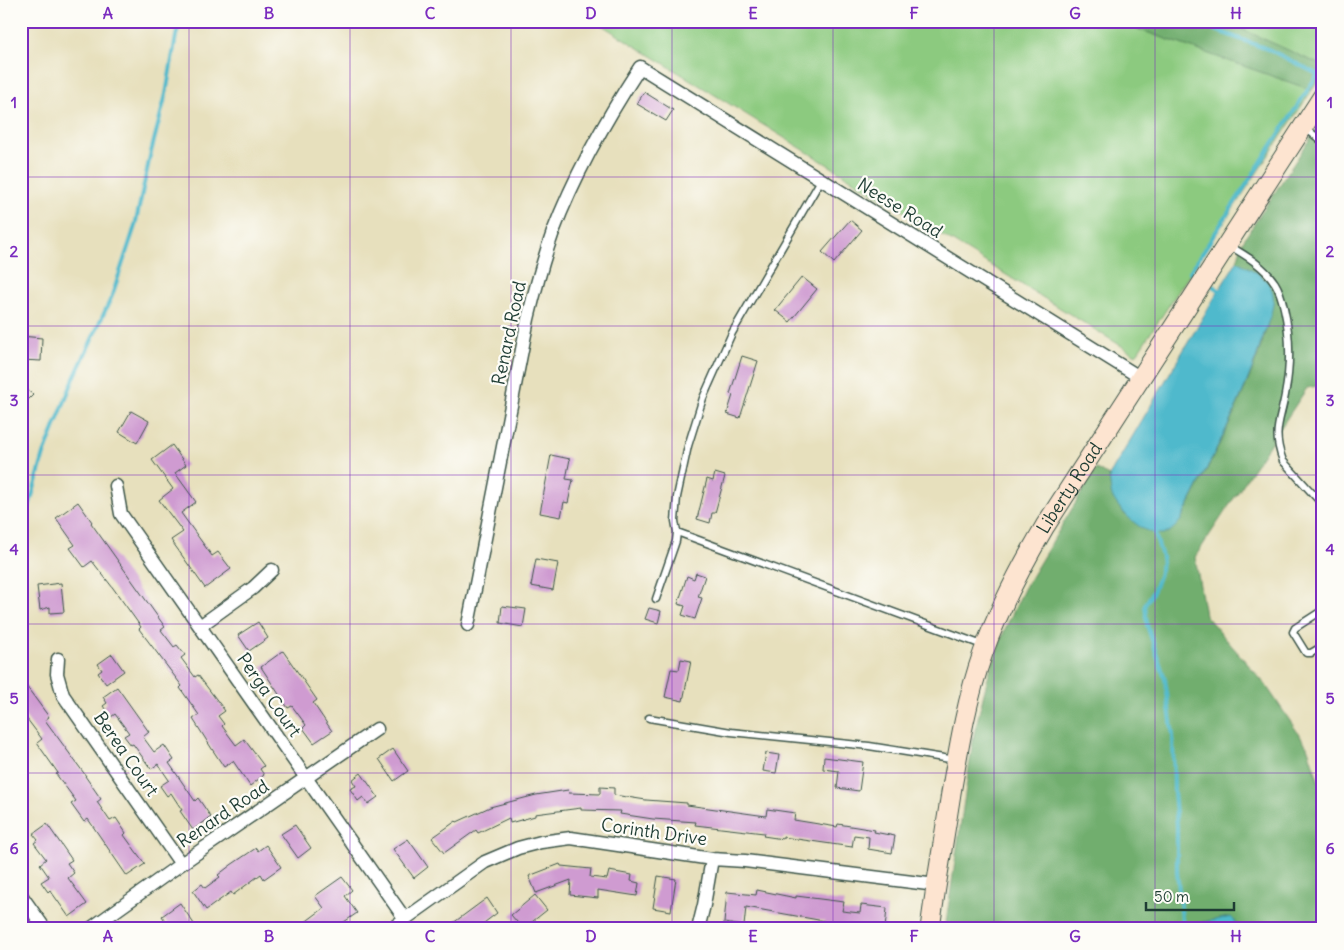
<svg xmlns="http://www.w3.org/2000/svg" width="1344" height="950" viewBox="0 0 1344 950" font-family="Delius,sans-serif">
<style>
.green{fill:#8cca7f;stroke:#56845a}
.forest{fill:#71ae6e;stroke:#487651}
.water{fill:#4fb9cc;stroke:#377b80}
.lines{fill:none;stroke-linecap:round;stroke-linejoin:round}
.stream{stroke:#4fb9cc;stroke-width:4}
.building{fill:#cf9bd1}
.lane-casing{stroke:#3d5549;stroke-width:9}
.street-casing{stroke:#3d5549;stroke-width:15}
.secondary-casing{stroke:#3d5549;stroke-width:21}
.lane{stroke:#fff;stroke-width:6}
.street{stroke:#fff;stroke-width:12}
.secondary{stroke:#fde4d0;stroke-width:19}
.grid{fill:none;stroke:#7b2cbf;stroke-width:1;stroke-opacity:0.55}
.labels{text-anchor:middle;stroke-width:4.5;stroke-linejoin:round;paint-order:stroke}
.street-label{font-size:18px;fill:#1f3d34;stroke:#fdfcf7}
.neatline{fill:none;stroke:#7b2cbf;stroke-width:2}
.grid-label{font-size:16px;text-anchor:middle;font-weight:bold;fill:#7b2cbf}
</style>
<rect width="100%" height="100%" fill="#fdfcf7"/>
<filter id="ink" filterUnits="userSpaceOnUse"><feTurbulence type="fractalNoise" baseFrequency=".02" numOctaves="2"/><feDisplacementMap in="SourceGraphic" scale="10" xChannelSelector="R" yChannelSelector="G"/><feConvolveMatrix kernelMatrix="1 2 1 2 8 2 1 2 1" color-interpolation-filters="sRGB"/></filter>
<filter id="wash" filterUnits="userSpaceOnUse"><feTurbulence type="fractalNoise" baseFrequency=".0096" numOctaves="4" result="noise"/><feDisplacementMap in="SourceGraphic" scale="20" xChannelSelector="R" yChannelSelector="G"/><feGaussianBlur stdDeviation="1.12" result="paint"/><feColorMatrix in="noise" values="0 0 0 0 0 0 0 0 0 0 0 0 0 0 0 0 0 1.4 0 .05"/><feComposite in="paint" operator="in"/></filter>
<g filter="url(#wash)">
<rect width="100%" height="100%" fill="#e7e0bd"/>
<path class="green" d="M595 21H1115L1312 90 1136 355Z
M1224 21H1323V66Z"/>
<path class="forest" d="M1115 21H1224L1323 66V76L1312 90Z
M1323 119V385L1307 388 1195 557 1205 615 1265 684 1307 746 1323 794V929H1240L1236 922 1230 917 1165 929H945L974 734 989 673 1005 629 1025 587 1096 469 1109 476 1112 495 1125 515 1181 520C1200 483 1290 316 1268 283 1262 274 1246 267 1237 261L1243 241Z"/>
<path class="water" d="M1237 261C1250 269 1270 277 1273 294 1275 307 1268 322 1264 334 1244 399 1211 459 1181 520 1177 525 1173 530 1167 533 1147 540 1120 512 1112 496 1110 490 1110 482 1109 476L1219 290Z
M1231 917 1236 922 1240 929H1165Z"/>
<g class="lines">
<path class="stream" d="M1191 21 1270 50 1323 77
M1195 275 1190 272 1318 74
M1213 286 1223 293
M1153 527 1162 557 1161 570 1154 590 1145 605 1147 625 1165 679 1173 736 1174 792 1177 826V872L1183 929
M21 535 44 454 74 378 112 296 135 226 150 156 166 94 176 36 180 21"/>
</g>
<g id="blocks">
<path class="building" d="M644 92 673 110 666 121 637 104Z
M850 220 862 230 834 263 822 252Z
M802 277 817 289 790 322 775 310Z
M21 336 42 338 41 361 21 360Z
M742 356 758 361 740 418 727 414 733 395 730 394Z
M21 384 33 395 21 407Z
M131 411 149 421 137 443 119 432Z
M172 445 186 465 175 473 196 502 181 513 212 556 218 552 231 569 205 588 171 540 183 532 159 500 173 489 152 460Z
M551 455 570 459 566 479 573 480 568 503 564 502 561 517 540 513Z
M715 473 725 476 715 513H712L710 523 697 519 707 479 713 481Z
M78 502 92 522 91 523 165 627 161 630 174 647 177 645 185 655 181 658 195 677 198 675 225 711 218 716 224 724 222 726 236 745 244 739 264 766 260 769 264 775 250 786 233 761 224 767 212 749 193 719 199 715 180 688 182 686 139 629 141 627 113 588 92 561 84 567 70 548 75 545 56 518Z
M536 559 558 563 553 590 531 586Z
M696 573 705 576 698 597 702 598 695 619 682 615 685 606 678 604 687 576 694 579Z
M61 583 64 612 50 613V607L40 610 37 586Z
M502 606 526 609 523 627 500 623Z
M649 608 661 611 658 623 645 619Z
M258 622 268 638 249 651 238 635Z
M283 651 317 700 313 703 332 731 314 743 303 728 306 725 292 706 288 708 261 667Z
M112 654 124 671 106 684 98 673 102 670 98 664Z
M681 659 691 661 683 701 665 697 671 669 679 670Z
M21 679 49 717 45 720 86 776H85L101 799 97 802 110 821 116 818 126 833 124 835 145 864 127 876 88 819 84 822 71 804 76 801 56 774 58 773 37 743 42 739 21 711Z
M117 687 149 732 143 737 154 752 164 745 174 760 169 763 195 801 198 798 211 817 193 830 180 811 182 810 171 793 167 796 160 786 169 780 158 764 151 769 133 744 131 745 124 736 129 733 115 714 111 717 103 706 107 703 103 697Z
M393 749 408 771 394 781 379 759Z
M766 753 779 755 776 773 763 771Z
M824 757 863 762 859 791 837 788 839 771 823 769Z
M361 773 378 797 368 804 363 797 358 801 350 789 356 786 352 780Z
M600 787 614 788V795L646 800 687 803V805L766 816 767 809 795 813 794 820 837 827 838 824 875 830 874 832 895 836 892 853 868 849 869 837 854 835 852 847 783 837V839L763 836 764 833 695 825 696 822 653 819 620 814 621 811 581 810V808L535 814V816L510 823 509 818 478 833 476 830 444 853 432 838 456 821 457 822 490 807 536 795 568 790 569 793 600 794Z
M47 824 72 860 67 863 74 873 68 878 87 904 69 917 50 890 48 892 41 882 49 877 40 864 46 859 34 843 38 840 33 834Z
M295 825 311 848 298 858 281 834Z
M408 839 428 867 414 878 393 849Z
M266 845 281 867 264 879 261 874 233 895 231 892 206 910 193 891 202 884 205 888 220 877 218 875 231 865 256 848 258 851Z
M560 864 561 866 591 869 590 877 607 879 609 871 632 875 631 881 639 883 637 896 598 890V898L570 895 571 880 536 893 529 876Z
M658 876 676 879 671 911 653 908Z
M342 877 352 890 345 896 357 913 334 929H296L324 908 315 896Z
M757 890 796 898V896L844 902 842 911 860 913 861 905 887 908 885 929 850 925 849 929H822L824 921 746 907 744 926 724 923 727 892 756 895Z
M535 895 547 910 523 929 511 915Z
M487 898 497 913 476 929H445Z
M180 903 194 924 188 929H171L162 916Z"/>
</g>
</g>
<g filter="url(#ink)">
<use href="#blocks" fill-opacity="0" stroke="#3d5549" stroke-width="1"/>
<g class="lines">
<defs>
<path id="lane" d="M1304 127 1323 142
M1228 245C1245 255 1264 266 1275 283 1280 291 1282 299 1284 308 1291 338 1291 364 1285 395 1280 423 1272 431 1283 461L1323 505
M677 532 985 646
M656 599 676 541 677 532 675 521 677 497 688 446 703 398 732 333 821 180
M1323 610 1295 628 1293 632 1306 653H1311L1323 646
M649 718 731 732 869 746 956 760"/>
<path id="street" d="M116 486 121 514 405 919
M468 625 528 319C535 290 543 260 553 232 575 174 606 119 640 67L1141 378
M200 626 253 588 272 570
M58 659 57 674 63 695 181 864
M21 895 45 929
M90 929 181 864 377 729
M391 929 485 862 518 848 541 842 571 838 712 859 745 861 936 885
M698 929 704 905 712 859"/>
<g id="secondary">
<path id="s1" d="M930 929C936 883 944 839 951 793 959 746 967 698 983 653 999 608 1021 567 1045 526L1323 96"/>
</g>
</defs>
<use href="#lane" class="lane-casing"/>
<use href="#street" class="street-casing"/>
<use href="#secondary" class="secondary-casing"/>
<use href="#lane" class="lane"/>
<use href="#street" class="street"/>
<use href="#secondary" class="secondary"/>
</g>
</g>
<path class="grid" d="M189 21V929M350 21V929M511 21V929M672 21V929M833 21V929M994 21V929M1155 21V929M21 177H1323M21 326H1323M21 475H1323M21 624H1323M21 773H1323"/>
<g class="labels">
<g class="street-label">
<text transform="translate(900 208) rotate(32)" y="6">Neese Road</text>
<text transform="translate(509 333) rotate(-78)" y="6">Renard Road</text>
<text dy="6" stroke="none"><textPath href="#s1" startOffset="468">Liberty Road</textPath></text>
<text transform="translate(269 695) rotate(55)" y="6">Perga Court</text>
<text transform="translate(126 754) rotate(55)" y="6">Berea Court</text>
<text transform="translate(223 814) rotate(-34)" y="6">Renard Road</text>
<text transform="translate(654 832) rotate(8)" y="6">Corinth Drive</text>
</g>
</g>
<rect width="1344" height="950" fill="none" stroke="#fdfcf7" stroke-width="55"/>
<path d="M1146 902v8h88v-8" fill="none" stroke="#1f3d34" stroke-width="2.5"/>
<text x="1154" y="902" font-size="15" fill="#1f3d34" stroke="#fdfcf7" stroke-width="4" paint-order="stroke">50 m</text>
<rect x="28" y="28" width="1288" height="894" class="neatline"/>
<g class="grid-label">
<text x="108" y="19">A</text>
<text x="269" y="19">B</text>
<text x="430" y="19">C</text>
<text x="591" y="19">D</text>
<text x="753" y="19">E</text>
<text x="914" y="19">F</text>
<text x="1075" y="19">G</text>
<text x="1236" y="19">H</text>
<text x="14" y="108">1</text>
<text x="1330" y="108">1</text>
<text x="14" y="257">2</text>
<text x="1330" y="257">2</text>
<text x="14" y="406">3</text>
<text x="1330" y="406">3</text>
<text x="14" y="555">4</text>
<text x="1330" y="555">4</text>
<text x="14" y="704">5</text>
<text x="1330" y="704">5</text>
<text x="14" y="854">6</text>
<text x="1330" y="854">6</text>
<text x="108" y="942">A</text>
<text x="269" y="942">B</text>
<text x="430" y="942">C</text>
<text x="591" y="942">D</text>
<text x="753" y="942">E</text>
<text x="914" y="942">F</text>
<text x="1075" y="942">G</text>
<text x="1236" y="942">H</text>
</g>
</svg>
